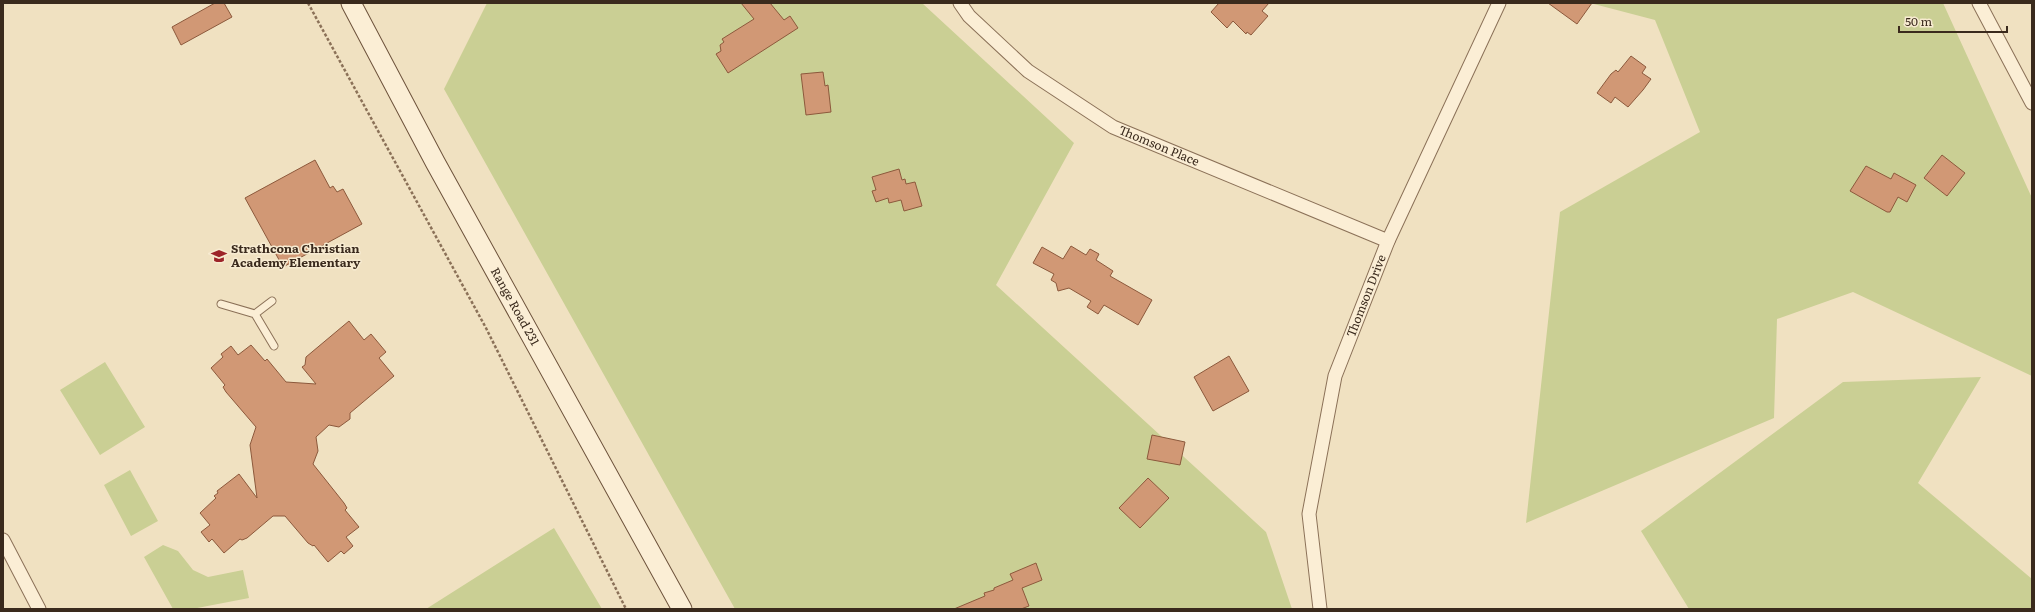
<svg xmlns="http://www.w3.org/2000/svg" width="2035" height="612" viewBox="0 0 2035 612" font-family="Literata,serif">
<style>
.green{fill:#cacf94}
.building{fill:#d19875;stroke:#8c593c}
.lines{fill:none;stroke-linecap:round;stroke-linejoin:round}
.lane-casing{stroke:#8b7158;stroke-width:9}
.street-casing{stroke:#8b7158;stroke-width:15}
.secondary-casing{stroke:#6d523b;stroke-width:21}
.path{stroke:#8b7158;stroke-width:2.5;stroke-dasharray:3 2;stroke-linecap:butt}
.lane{stroke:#fbeed5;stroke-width:7}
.street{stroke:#fbeed5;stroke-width:13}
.secondary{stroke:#fbeed5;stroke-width:19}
.labels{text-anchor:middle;stroke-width:3;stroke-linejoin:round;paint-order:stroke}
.street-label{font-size:12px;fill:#3a2a1d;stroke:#f7ebd1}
.poi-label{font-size:12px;font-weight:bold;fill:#3a2a1d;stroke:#f7ebd1;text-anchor:start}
</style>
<rect width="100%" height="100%" fill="#f0e1c1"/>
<path class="green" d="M487 3H922L1074 143 996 285 1266 532 1292 609H735L444 89Z
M1590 3H1943L2032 198V376L1853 292 1777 319 1774 418 1526 523 1560 212 1700 132 1655 20Z
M105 362 145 427 100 455 60 390Z
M1981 377 1918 483 2032 579V609H1689L1641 531 1843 382Z
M130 470 158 521 131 536 104 485Z
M554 528 602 609H426Z
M163 545 178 551 193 570 208 577 243 570 249 598 192 609H173L144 557Z"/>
<path class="building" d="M215 3H224L232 17 181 45 172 27Z
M741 3H770L784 20 790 16 798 28 728 73 716 54 721 51 720 45 724 42 722 39 754 19Z
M1219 3H1269L1262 11 1268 16 1251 35 1247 32 1246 34 1233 21 1227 28 1211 12Z
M1548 3H1592L1577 24Z
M1631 56 1646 67 1642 73 1651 79 1643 90 1628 107 1615 97 1611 103 1597 93 1611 74 1616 70 1618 72Z
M823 72 825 86 828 85 831 112 806 115 801 74Z
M1942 155 1965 173 1947 196 1924 178Z
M315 160 330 188 333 186 337 192 343 189 362 224 283 267 245 198Z
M1866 166 1891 179 1894 173 1916 185 1907 202 1898 197 1890 212H1887L1850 191Z
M899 169 902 180 905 179 906 184 915 182 922 206 904 211 901 200 889 203 888 198 876 202 872 191 876 190 872 177Z
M1071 246 1086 255 1090 249 1099 254 1096 260 1113 271 1110 276 1152 300 1138 325 1104 305 1098 314 1087 307 1091 301 1069 288 1058 291 1056 283 1051 280 1054 274 1033 263 1042 247 1063 259Z
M349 321 364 340 371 334 386 352 379 358 394 376 350 413V419L339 427 329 425 316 437 318 451 313 464 344 503 347 508 345 510 359 527 346 537 353 546 344 554 341 551 328 562 314 545 313 546 308 543 285 516H273L247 538 242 540 240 539 224 553 212 539 209 542 201 532 210 525 200 513 216 498 214 496 218 493 217 491 239 474 257 498 250 445 256 427 226 392 223 387 225 385 211 368 223 357 221 354 231 346 238 355 251 345 265 361 267 359 286 382 316 384 302 367 305 365 306 357Z
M1229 356 1249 391 1213 411 1194 377Z
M1152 435 1185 442 1180 465 1147 459Z
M1148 478 1169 498 1140 528 1119 508Z
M1036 563 1042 580 1022 588 1029 606 1021 609H954L985 596 984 593 994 590V588L1013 580 1010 574Z"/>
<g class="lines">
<defs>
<path id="lane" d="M221 304 255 314 274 346
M255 314 272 301"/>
<g id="street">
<path id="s1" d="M960 3 969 16 1028 71 1113 127 1388 241"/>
<path d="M1979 3 2032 103"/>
<path d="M3 540 39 609"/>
<path id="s2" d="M1320 609 1309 514 1335 376 1388 241 1499 3"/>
</g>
<g id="secondary">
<path id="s3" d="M351 3 435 162 682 609"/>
</g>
</defs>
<use href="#lane" class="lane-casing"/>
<use href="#street" class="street-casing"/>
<use href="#secondary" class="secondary-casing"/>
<path class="path" d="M308 3 486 328 626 609"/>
<use href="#lane" class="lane"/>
<use href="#street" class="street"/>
<use href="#secondary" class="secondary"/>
</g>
<defs>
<symbol id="school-bare" viewBox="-9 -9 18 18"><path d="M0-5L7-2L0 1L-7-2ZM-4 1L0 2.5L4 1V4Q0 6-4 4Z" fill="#9d2429" stroke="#f7ebd1" stroke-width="2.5" paint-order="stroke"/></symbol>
</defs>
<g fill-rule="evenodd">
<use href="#school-bare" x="208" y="245" width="22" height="22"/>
</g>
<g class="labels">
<g class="street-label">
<text dy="4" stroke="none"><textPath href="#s1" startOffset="248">Thomson Place</textPath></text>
<text dy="4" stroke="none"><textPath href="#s2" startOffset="322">Thomson Drive</textPath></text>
<text dy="4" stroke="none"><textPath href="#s3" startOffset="345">Range Road 231</textPath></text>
</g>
<g class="poi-label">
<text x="231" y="253">Strathcona Christian<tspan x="231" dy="14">Academy Elementary</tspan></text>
</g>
</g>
<rect width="2035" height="612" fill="none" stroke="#3a2a1d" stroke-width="8"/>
<path d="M1899 26v6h108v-6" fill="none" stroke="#3a2a1d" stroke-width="2"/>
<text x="1905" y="26" font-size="12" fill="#3a2a1d" stroke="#f7ebd1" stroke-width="3" paint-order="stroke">50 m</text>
</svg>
